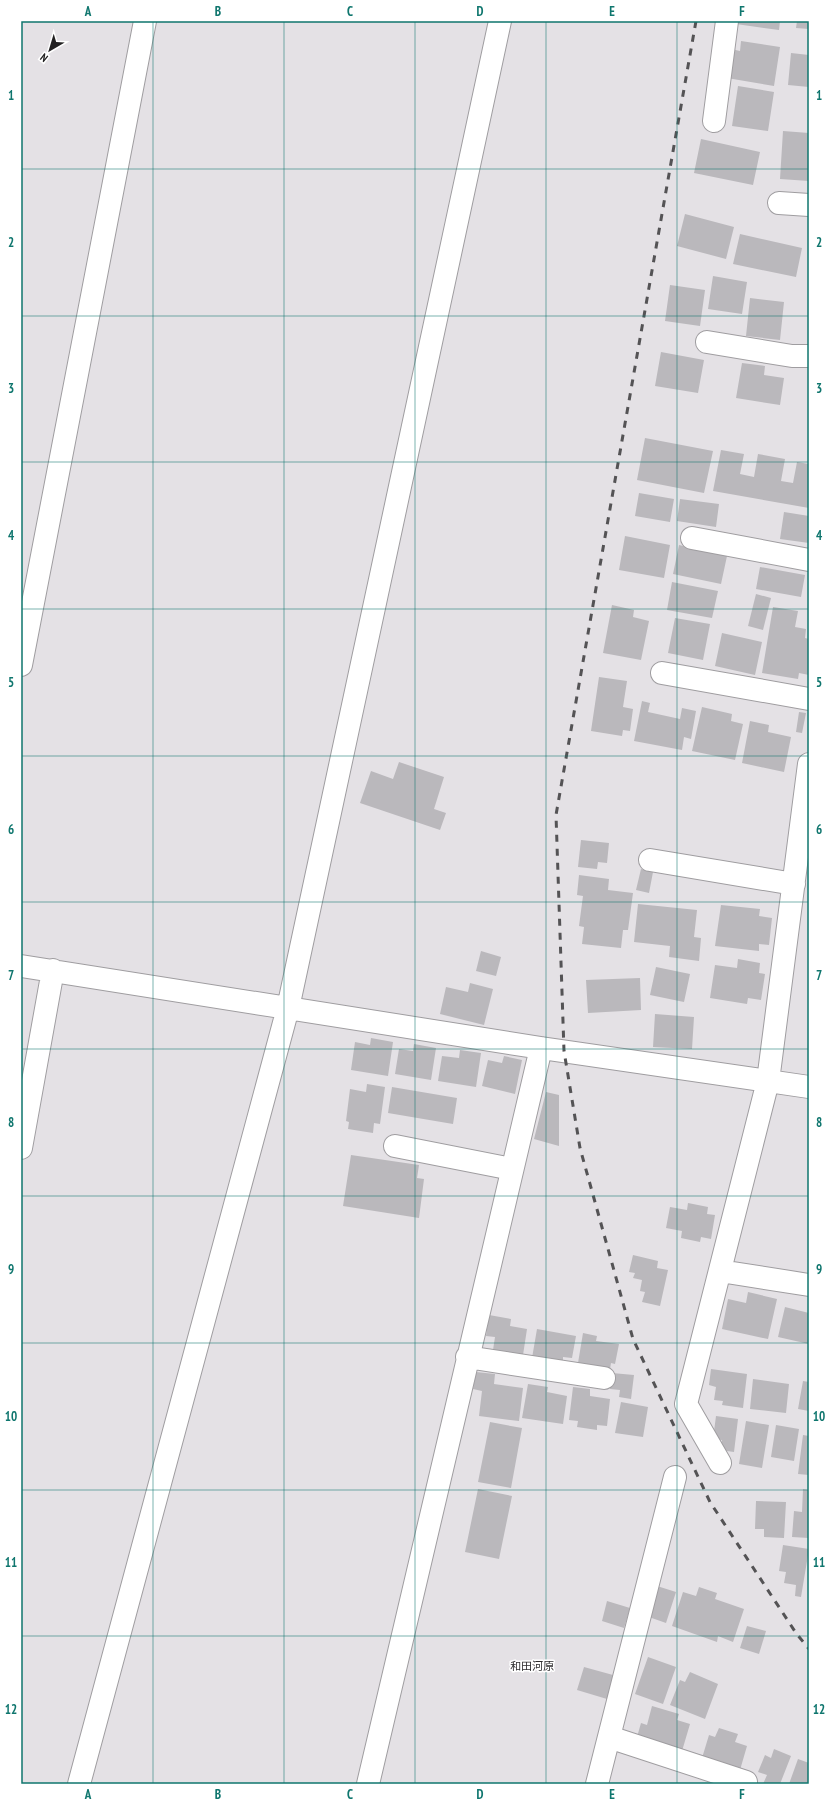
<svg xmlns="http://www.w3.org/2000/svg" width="830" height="1805" viewBox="0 0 830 1805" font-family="'PT Sans Narrow','Noto Sans JP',sans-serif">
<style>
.building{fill:#bab8bc}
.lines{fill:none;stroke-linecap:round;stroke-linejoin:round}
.minor-casing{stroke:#9f9da0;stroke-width:24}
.minor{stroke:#fff;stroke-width:22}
.rail{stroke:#545355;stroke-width:3;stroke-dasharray:7 7;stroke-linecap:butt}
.grid{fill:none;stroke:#0f766e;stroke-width:1;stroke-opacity:0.55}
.labels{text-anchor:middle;stroke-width:3;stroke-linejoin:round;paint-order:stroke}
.neighbourhood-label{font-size:11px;fill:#2c2b2d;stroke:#fff}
.neatline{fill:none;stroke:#0f766e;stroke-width:1.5}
.grid-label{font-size:13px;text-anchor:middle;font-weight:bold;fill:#0f766e}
</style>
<rect width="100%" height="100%" fill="#e4e1e5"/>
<path class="building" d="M736 21H780L779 30 736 24Z
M797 21H809V29L796 28Z
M741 41 780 47 774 86 727 78 731 49 740 51Z
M791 53 809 55V87L788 85Z
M738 86 774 92 768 131 732 126Z
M783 131 809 133V181L780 179Z
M701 139 760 152 753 185 694 173Z
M685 214 734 227 726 259 677 246Z
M740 234 802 248 796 277 733 264Z
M713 276 747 282 742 314 708 309Z
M670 285 705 290 700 326 665 321Z
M750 298 784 302 780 340 746 336Z
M661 352 704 360 698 393 655 386Z
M742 363 765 366 764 375 784 378 780 405 736 398Z
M645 438 713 451 704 493 637 480Z
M721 450 744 454 740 474 754 477 758 454 785 459 781 481 793 483 797 462 809 464V508L713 491Z
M639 493 674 499 670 522 635 516Z
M680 499 719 504 716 527 677 521Z
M784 512 809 516V543L780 539Z
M625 536 670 545 664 578 619 570Z
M679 545 727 556 721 584 673 574Z
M760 567 805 575 801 597 756 589Z
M672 582 718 591 712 618 667 610Z
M756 594 771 598 763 630 748 626Z
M612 605 634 610 633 617 649 621 641 660 603 653Z
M773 607 798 611 795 627 806 629 805 638 809 639V675L799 673 798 679 762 673Z
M675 618 710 624 703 660 668 653Z
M722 633 762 642 755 675 715 666Z
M599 677 627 681 623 707 633 709 630 731 623 730 622 736 591 731Z
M642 701 650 703 648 712 680 719 682 708 696 711 691 739 684 737 682 750 634 741Z
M702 707 732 714 731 721 743 724 735 760 692 751Z
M799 712 806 713 802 733 796 732Z
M750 721 769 725 768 732 791 737 784 772 742 763Z
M399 762 444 777 434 809 446 813 440 830 360 803 371 771 393 779Z
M581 840 609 843 607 863 598 862 597 869 578 867Z
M641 869 653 872 649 893 636 890Z
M579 875 609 879 608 890 633 893 628 930H623L621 948 582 944 584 927 579 926 583 896 577 895Z
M638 904 697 910 694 937 701 938 699 961 669 957 670 946 634 942Z
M721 905 760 909 759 916 772 918 769 945 759 944V951L715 946Z
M481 951 501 957 496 976 476 971Z
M738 959 760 963 759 973 765 974 761 1000 748 998 747 1004 710 998 715 965 737 968Z
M656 967 690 974 684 1002 650 995Z
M640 978 641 1010 588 1013 586 980Z
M470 983 493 989 484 1025 440 1014 446 987 468 992Z
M655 1014 694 1017 692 1049 653 1047Z
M371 1038 393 1042 388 1076 351 1070 355 1042 370 1045Z
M414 1044 436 1048 431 1080 395 1074 399 1049 413 1051Z
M460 1050 481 1053 476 1087 438 1081 442 1056 459 1058Z
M504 1056 522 1060 515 1094 482 1086 488 1060 502 1063Z
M367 1084 385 1087 380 1124 374 1123 373 1133 348 1129 349 1122 346 1121 350 1089 366 1092Z
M392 1087 457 1098 453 1124 388 1113Z
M546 1092 559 1095V1146L534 1139Z
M351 1155 419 1165 417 1178 424 1179 419 1218 343 1206Z
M688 1203 708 1207 707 1214 715 1215 711 1239 701 1237 700 1242 681 1238 682 1231 666 1228 670 1207 687 1210Z
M633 1255 658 1261 657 1268 668 1270 660 1306 642 1302 645 1292 640 1291 642 1280 633 1278 635 1273 629 1272Z
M748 1292 777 1299 768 1339 722 1329 728 1299 746 1303Z
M785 1307 809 1313V1344L778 1337Z
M489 1315 511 1319 510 1326 527 1329 523 1355 493 1350 495 1337 486 1336Z
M537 1329 576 1336 572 1358 563 1357V1363L532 1358Z
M583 1333 597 1336 596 1341 619 1344 615 1364 611 1363 610 1369 578 1363Z
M711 1369 747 1374 743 1408 722 1405 723 1401 714 1400 716 1387 709 1385Z
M476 1372 495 1374 494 1384 523 1388 519 1421 479 1416 482 1391 473 1389Z
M612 1373 634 1375 631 1399 619 1397 620 1390 610 1389Z
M753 1379 789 1384 786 1413 750 1409Z
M803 1381 809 1382V1411L798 1409Z
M528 1384 548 1387 547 1392 567 1396 563 1424 522 1418Z
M573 1387 590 1389V1396L610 1399 607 1426 597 1425V1430L577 1427 578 1421 569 1420Z
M621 1402 648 1407 643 1437 615 1433Z
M716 1416 738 1419 734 1452 720 1450 722 1440 713 1439Z
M746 1421 769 1425 762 1468 739 1464Z
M490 1422 522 1428 511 1488 478 1482Z
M776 1425 799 1429 794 1461 771 1457Z
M803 1435 809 1436V1475L798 1474Z
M478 1489 512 1496 499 1559 465 1552Z
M803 1489 809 1490V1538L792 1537 794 1511 802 1512Z
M756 1501 786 1502 784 1538 764 1537V1529H755Z
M783 1545 809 1549 801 1597 795 1596 796 1585 784 1583 786 1572 779 1571Z
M657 1586 676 1592 666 1623 646 1616Z
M699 1587 717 1593 715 1599 744 1609 733 1642 718 1636 717 1642 672 1626 683 1592 696 1596Z
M607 1601 630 1608 624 1628 602 1621Z
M747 1626 766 1631 759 1654 740 1648Z
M648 1657 676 1667 663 1704 635 1694Z
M584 1667 613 1675 607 1699 577 1690Z
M690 1672 718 1684 705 1719 670 1705 680 1680 685 1682Z
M652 1706 679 1714 677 1720 690 1724 682 1751 637 1737 641 1723 647 1725Z
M719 1728 738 1734 735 1742 747 1746 740 1770 702 1758 709 1735 715 1737Z
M774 1749 791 1756 780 1784H763L767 1775 758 1772 765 1755 771 1758Z
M798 1759 809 1763V1784H789Z"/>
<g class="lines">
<defs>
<path id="minor" d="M714 121 727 21
M779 203 809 205
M707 342 792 356H809
M692 538 809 560
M21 665 145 21
M662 673 809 699
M650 860 794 884
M21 966 541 1048 809 1087
M395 1146 512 1169
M21 1148 53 970
M720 1271 809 1285
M467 1357 604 1378
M720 1463 686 1404 768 1081 809 764
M609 1737 746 1782
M79 1784 288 1008 500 21
M368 1784 541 1048
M597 1784 675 1477"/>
</defs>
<use href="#minor" class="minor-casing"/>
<use href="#minor" class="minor"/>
<path class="rail" d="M696 21 556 815 564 1051 580 1148 633 1339 710 1502 796 1633 809 1649"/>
</g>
<path class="grid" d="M153 21V1784M284 21V1784M415 21V1784M546 21V1784M677 21V1784M21 169H809M21 316H809M21 462H809M21 609H809M21 756H809M21 902H809M21 1049H809M21 1196H809M21 1343H809M21 1490H809M21 1636H809"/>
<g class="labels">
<g class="neighbourhood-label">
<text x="532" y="1670">和田河原</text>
</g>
</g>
<rect width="830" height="1805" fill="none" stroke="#ffffff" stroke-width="44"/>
<g transform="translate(50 50) rotate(218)" stroke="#ffffff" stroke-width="3" paint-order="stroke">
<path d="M0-3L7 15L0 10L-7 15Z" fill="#222122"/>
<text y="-6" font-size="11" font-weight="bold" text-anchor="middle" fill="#222122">N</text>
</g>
<rect x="22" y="22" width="786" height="1761" class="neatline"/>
<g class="grid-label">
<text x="88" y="16">A</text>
<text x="218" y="16">B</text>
<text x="350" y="16">C</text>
<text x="480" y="16">D</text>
<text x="612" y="16">E</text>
<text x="742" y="16">F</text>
<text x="11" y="100">1</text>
<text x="819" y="100">1</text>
<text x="11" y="247">2</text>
<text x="819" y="247">2</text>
<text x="11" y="393">3</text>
<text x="819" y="393">3</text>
<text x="11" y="540">4</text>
<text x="819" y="540">4</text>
<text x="11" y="687">5</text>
<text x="819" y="687">5</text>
<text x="11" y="834">6</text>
<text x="819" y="834">6</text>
<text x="11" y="980">7</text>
<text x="819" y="980">7</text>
<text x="11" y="1127">8</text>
<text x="819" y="1127">8</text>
<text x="11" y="1274">9</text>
<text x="819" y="1274">9</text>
<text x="11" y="1421">10</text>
<text x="819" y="1421">10</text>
<text x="11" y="1567">11</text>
<text x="819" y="1567">11</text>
<text x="11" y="1714">12</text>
<text x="819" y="1714">12</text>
<text x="88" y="1799">A</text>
<text x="218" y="1799">B</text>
<text x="350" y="1799">C</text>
<text x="480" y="1799">D</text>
<text x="612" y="1799">E</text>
<text x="742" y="1799">F</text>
</g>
</svg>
